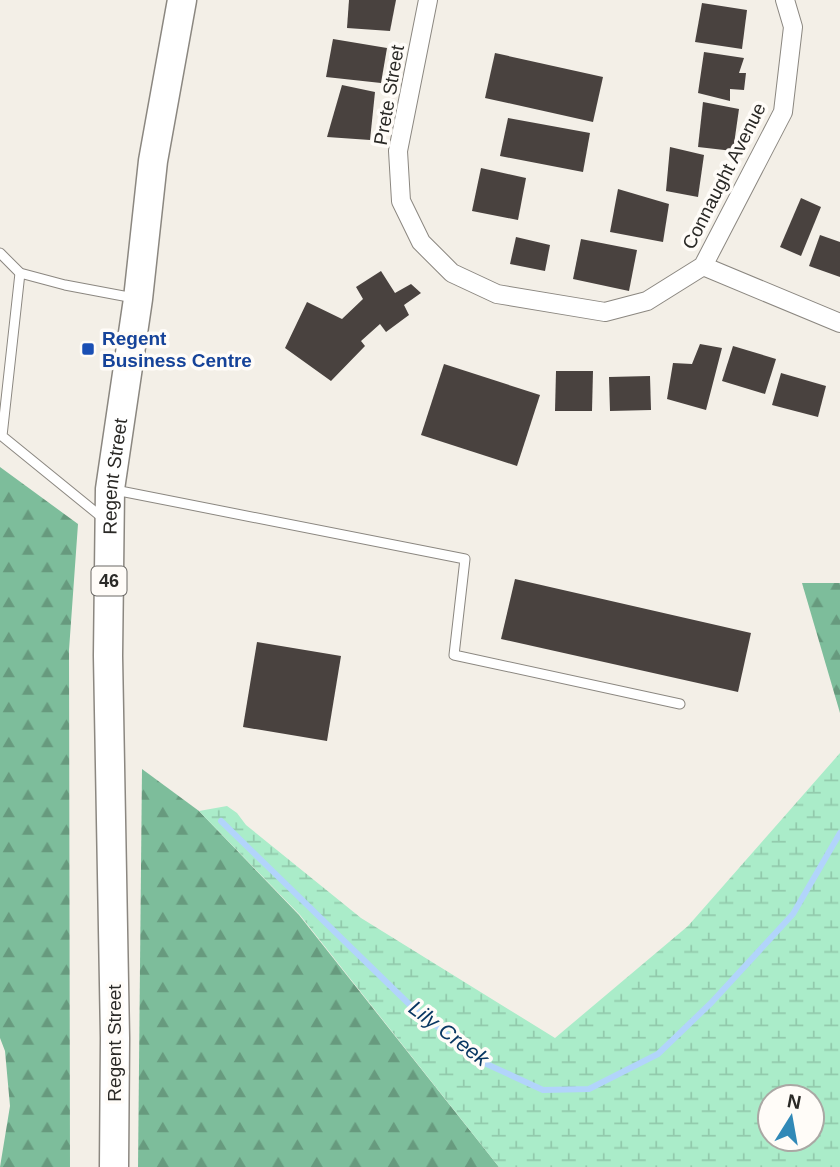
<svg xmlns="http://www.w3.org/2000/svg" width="840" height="1167" font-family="Arial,sans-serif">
<defs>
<pattern id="forest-firs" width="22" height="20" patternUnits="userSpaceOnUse" patternTransform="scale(1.75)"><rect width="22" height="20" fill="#7dbd9b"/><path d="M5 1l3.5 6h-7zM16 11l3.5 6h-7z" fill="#679a7e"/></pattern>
<pattern id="wetland-marsh" width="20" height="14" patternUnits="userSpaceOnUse" patternTransform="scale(1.75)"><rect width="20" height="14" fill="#aaecc9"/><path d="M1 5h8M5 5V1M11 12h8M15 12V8" fill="none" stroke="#92caac"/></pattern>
</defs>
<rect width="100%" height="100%" fill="#f3efe7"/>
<g fill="url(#forest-firs)">
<polygon points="0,467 78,524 69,650 70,1167 0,1167 10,1106 5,1051 0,1038"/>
<polygon points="802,583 840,583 840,713"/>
<polygon points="142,769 199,811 299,915 499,1167 138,1167"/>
</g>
<path fill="url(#wetland-marsh)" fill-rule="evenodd" d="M840,753V1167H499L300,915L199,811L227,806L237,813L246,825L361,918L555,1038L688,926ZM770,1097H812V1139H770Z"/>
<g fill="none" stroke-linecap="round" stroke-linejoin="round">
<polyline stroke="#b2d4fb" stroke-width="6" points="221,821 410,1005 480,1061 543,1090 589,1089 658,1054 711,1003 793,914 840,833"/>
</g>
<g fill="#49423f">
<polygon points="349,0 396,0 390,31 347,28"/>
<polygon points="702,3 747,10 742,49 695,42"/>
<polygon points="333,39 387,48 381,83 326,77"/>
<polygon points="704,52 744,58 739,73 746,73 744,90 730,89 730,101 698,93"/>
<polygon points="495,53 603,77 593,122 485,98"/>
<polygon points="342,85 375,92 370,140 327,137"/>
<polygon points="703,102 739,109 733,151 698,147"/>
<polygon points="508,118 590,133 583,172 500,156"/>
<polygon points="670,147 704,155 698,197 666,191"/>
<polygon points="481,168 526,178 518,220 472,211"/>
<polygon points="618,189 669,204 663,242 610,232"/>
<polygon points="801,198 821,207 801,256 780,247"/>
<polygon points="820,235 840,242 840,277 809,266"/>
<polygon points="516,237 550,245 545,271 510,264"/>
<polygon points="581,239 637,250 629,291 573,279"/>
<polygon points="381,271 395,293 411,284 421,293 404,305 409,315 386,332 380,324 361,341 365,346 331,381 285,348 307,302 342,319 363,299 356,287"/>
<polygon points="700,344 722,348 706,410 667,399 673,363 692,364"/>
<polygon points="733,346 776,359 765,394 722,381"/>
<polygon points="444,364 540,395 517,466 421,435"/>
<polygon points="556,371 593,371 592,411 555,411"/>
<polygon points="781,373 826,386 818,417 772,405"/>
<polygon points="650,376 651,410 610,411 609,377"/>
<polygon points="515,579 751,633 738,692 501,639"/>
<polygon points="257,642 341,656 327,741 243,727"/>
</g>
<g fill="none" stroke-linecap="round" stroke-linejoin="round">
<defs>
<g id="service">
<polyline points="0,253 20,273 65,285 134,298"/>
<polyline points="20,273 2,436 104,519"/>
<polyline points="115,490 465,559 454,655 680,704"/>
</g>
<g id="minor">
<polyline points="428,0 398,151 401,201 421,242 452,273 497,294 605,312 647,301 703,266 783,112 793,27 785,0"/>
<polyline points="703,266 840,323"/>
</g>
<g id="primary">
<path id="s1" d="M114,1167L115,1038L108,656L110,489L138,299L153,161L182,0"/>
</g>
</defs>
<use href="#service" stroke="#8b8780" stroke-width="11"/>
<use href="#minor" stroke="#8b8780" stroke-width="20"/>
<use href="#primary" stroke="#8b8780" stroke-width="31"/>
<use href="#service" stroke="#fff" stroke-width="9"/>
<use href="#minor" stroke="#fff" stroke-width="18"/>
<use href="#primary" stroke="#fff" stroke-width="28"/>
</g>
<rect fill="#1a4fb4" stroke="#fffcf8" stroke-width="2.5" x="81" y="342" width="14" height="14" rx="3.5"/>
<g text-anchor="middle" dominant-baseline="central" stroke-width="7" stroke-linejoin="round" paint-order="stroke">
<rect fill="#fffcf8" stroke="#6a6865" stroke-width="2" x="91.5" y="566.5" width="35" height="29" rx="5"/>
<g font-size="18" font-weight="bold" fill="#2a2926">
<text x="109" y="581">46</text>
</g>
<g font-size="19" fill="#2a2926" stroke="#fffcf8">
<text transform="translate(389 95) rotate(-80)">Prete Street</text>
<text transform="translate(724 176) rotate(-63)">Connaught Avenue</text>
<text stroke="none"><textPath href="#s1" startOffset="691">Regent Street</textPath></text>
<text transform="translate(114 1043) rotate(-90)">Regent Street</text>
</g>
<g font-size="19" font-weight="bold" fill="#164399" stroke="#fffcf8" text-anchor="start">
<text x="102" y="338">Regent<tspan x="102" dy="22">Business Centre</tspan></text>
</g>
<g font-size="21" font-style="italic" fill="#093762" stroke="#fffcf8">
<text transform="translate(449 1033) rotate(37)">Lily Creek</text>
</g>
</g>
<g transform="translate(791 1118) rotate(11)"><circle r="33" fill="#fffcf8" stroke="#aaa8a4" stroke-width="2"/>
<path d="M0-5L12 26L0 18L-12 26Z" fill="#3189b7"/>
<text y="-10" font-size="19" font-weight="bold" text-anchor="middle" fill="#2a2926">N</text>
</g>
</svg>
